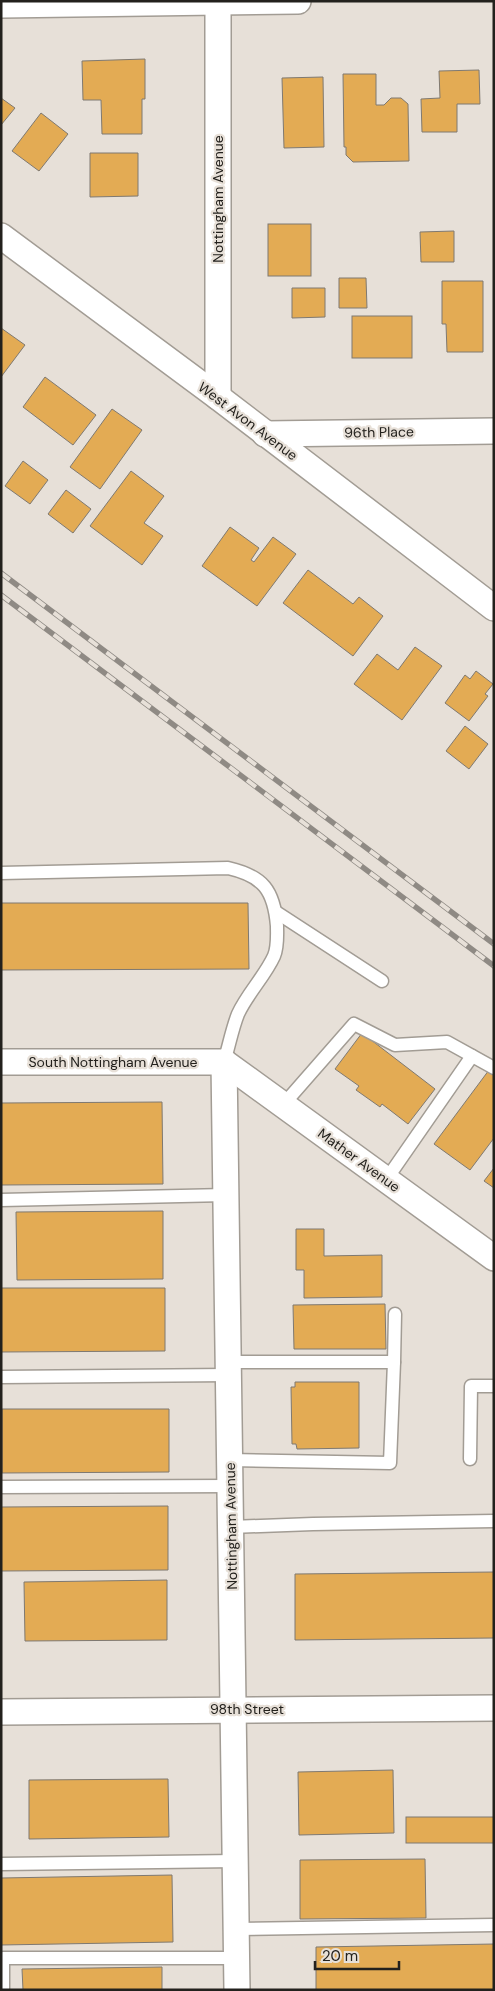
<svg xmlns="http://www.w3.org/2000/svg" width="495" height="1991" font-family="'DM Sans',sans-serif">
<rect width="100%" height="100%" fill="#e7e0d8"/>
<g fill="#e3ab54" stroke="#7f7971">
<polygon points="145,59 145,99 142,99 142,134 102,134 101,100 83,100 82,61"/>
<polygon points="479,70 480,104 457,104 457,132 422,132 421,99 440,98 439,71"/>
<polygon points="343,74 376,74 376,105 384,105 391,98 401,98 408,104 409,161 353,162 346,155 346,147 344,147"/>
<polygon points="323,77 324,147 284,148 282,78"/>
<polygon points="1,98 15,108 1,125"/>
<polygon points="41,113 68,134 39,171 12,151"/>
<polygon points="90,153 138,153 138,196 90,197"/>
<rect x="268" y="224" width="43" height="52"/>
<polygon points="454,231 454,262 421,262 420,232"/>
<polygon points="339,278 366,278 367,308 339,308"/>
<polygon points="442,281 483,281 483,352 447,352 446,324 442,324"/>
<polygon points="292,288 325,288 325,317 292,318"/>
<rect x="352" y="316" width="60" height="42"/>
<polygon points="1,328 25,345 1,377"/>
<polygon points="45,377 96,415 73,445 23,407"/>
<polygon points="112,409 142,430 100,489 70,467"/>
<polygon points="23,461 48,480 30,504 5,486"/>
<polygon points="131,471 164,496 144,523 163,536 142,565 90,526"/>
<polygon points="66,490 91,509 73,533 48,514"/>
<polygon points="230,527 259,548 251,560 254,562 273,537 296,554 257,606 202,566"/>
<polygon points="308,570 353,604 359,597 383,616 353,656 283,603"/>
<polygon points="415,647 442,666 402,720 354,684 377,654 398,670"/>
<polygon points="476,671 493,684 485,694 488,696 469,721 445,703 465,675 470,679"/>
<polygon points="465,726 488,744 469,769 446,751"/>
<polygon points="1,903 248,903 249,969 1,970"/>
<polygon points="362,1033 435,1089 408,1124 382,1104 380,1107 356,1090 359,1086 335,1069"/>
<polygon points="489,1070 494,1074 494,1138 470,1170 434,1144"/>
<polygon points="162,1102 163,1184 1,1185 1,1103"/>
<polygon points="494,1168 494,1188 484,1181"/>
<polygon points="163,1211 163,1279 17,1280 16,1212"/>
<polygon points="296,1229 324,1229 324,1256 382,1255 382,1297 304,1298 304,1270 296,1270"/>
<polygon points="1,1288 165,1288 165,1351 1,1352"/>
<polygon points="385,1304 386,1349 294,1349 293,1305"/>
<polygon points="295,1382 359,1382 359,1448 297,1449 296,1444 292,1444 291,1387 295,1387"/>
<polygon points="2,1409 169,1409 169,1472 2,1473"/>
<polygon points="168,1506 168,1570 1,1571 1,1507"/>
<polygon points="494,1572 494,1638 295,1640 295,1574"/>
<polygon points="167,1580 167,1640 25,1641 24,1582"/>
<polygon points="393,1770 394,1833 299,1835 298,1772"/>
<polygon points="168,1779 169,1837 29,1839 29,1780"/>
<rect x="406" y="1817" width="88" height="26"/>
<polygon points="425,1859 426,1918 300,1919 300,1860"/>
<polygon points="172,1875 173,1942 1,1945 1,1878"/>
<polygon points="494,1944 494,1990 316,1990 316,1947"/>
<polygon points="162,1967 162,1990 23,1990 22,1969"/>
</g>
<g fill="none" stroke-linecap="round" stroke-linejoin="round">
<defs>
<g id="lane">
<path d="M1,873L228,868C263,876 274,890 277,926C277,935 278,947 274,956C265,976 247,994 238,1014C232,1029 229,1046 224,1062"/>
<polyline points="276,912 382,981"/>
<polyline points="283,1105 354,1024 395,1045 447,1042 494,1068"/>
<polyline points="386,1180 472,1056"/>
<polyline points="1,1200 226,1195"/>
<polyline points="229,1362 394,1362 395,1314"/>
<polyline points="1,1377 229,1375"/>
<polyline points="470,1459 471,1386 494,1386"/>
<polyline points="230,1460 390,1463 394,1362"/>
<polyline points="1,1487 230,1486"/>
<polyline points="231,1527 313,1524 494,1521"/>
<polyline points="1,1864 236,1861"/>
<polyline points="237,1929 494,1925"/>
<polyline points="3,1990 3,1958 237,1958"/>
</g>
<g id="street">
<polyline points="218,1 218,397"/>
<polyline points="1,5 298,1"/>
<polyline points="1,236 218,397 494,608"/>
<polyline points="265,434 494,431"/>
<polyline points="1,1062 224,1062"/>
<polyline points="224,1062 237,1990"/>
<polyline points="224,1062 494,1258"/>
<polyline points="1,1712 494,1708"/>
</g>
</defs>
<use href="#lane" stroke="#a29c94" stroke-width="15"/>
<use href="#street" stroke="#a29c94" stroke-width="28"/>
<use href="#lane" stroke="#fff" stroke-width="12"/>
<use href="#street" stroke="#fff" stroke-width="25"/>
<defs>
<g id="rail">
<polyline points="1,573 494,944"/>
<polyline points="1,595 494,966"/>
</g>
</defs>
<use href="#rail" stroke="#8f8a84" stroke-width="5.5"/>
<use href="#rail" stroke="#e7e0d8" stroke-width="4" stroke-dasharray="11" stroke-linecap="butt"/>
</g>
<g text-anchor="middle" dominant-baseline="central" stroke-width="4.5" stroke-linejoin="round" paint-order="stroke">
<g font-size="14" fill="#23211d" stroke="#e7e0d8">
<text transform="translate(218 199) rotate(-90)">Nottingham Avenue</text>
<text transform="translate(248 421) rotate(37)">West Avon Avenue</text>
<text transform="translate(379 432) rotate(-1)">96th Place</text>
<text x="113" y="1062">South Nottingham Avenue</text>
<text transform="translate(359 1160) rotate(36)">Mather Avenue</text>
<text transform="translate(231 1526) rotate(-91)">Nottingham Avenue</text>
<text x="247" y="1709">98th Street</text>
</g>
</g>
<rect width="495" height="1991" fill="none" stroke="#23211d" stroke-width="5"/>
<path d="M315 1961v8h84v-8" fill="none" stroke="#23211d" stroke-width="2.5"/>
<text x="322" y="1961" font-size="15" fill="#23211d" stroke="#e7e0d8" stroke-width="4" paint-order="stroke">20 m</text>
</svg>
